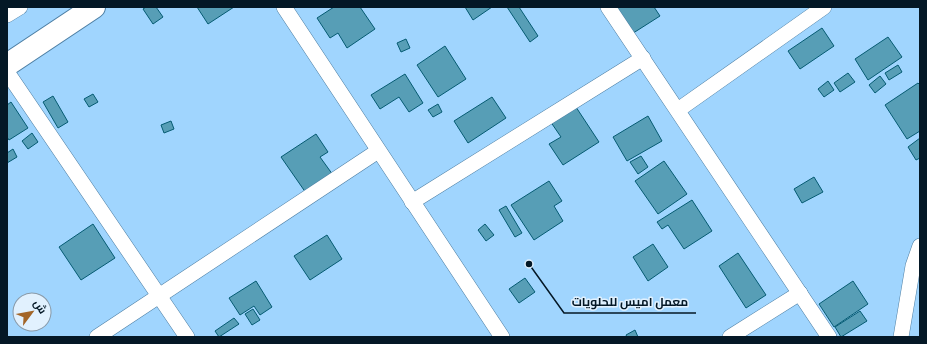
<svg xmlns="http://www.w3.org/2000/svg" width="927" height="344" font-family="Georgia,Cairo,serif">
<rect width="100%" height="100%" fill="#a0d5fe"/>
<g fill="#579eb6" stroke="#055b72">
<polygon points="146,7 156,7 163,17 153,24 143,9"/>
<polygon points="197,7 234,7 208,24"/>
<polygon points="334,7 360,7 375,29 347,48 338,33 330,38 317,18"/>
<polygon points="465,7 492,7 473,20"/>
<polygon points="507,7 519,7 538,36 530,42"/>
<polygon points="607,7 654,7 660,16 627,37"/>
<polygon points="822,28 834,46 800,69 788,51"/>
<polygon points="888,37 902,57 868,80 855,59"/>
<polygon points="406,39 410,48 401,52 397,43"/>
<polygon points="445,46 466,79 438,97 417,65"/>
<polygon points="898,65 902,72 889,80 885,73"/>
<polygon points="848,73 855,82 840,92 834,83"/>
<polygon points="405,74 423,103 409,112 399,97 380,109 371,95"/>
<polygon points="880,76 886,84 875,93 869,85"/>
<polygon points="828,81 834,90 824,97 818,89"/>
<polygon points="918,83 920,85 920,131 907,139 885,105"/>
<polygon points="93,94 98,102 89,107 84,99"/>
<polygon points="53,96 68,122 58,128 43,102"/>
<polygon points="492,97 506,118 468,143 454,121"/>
<polygon points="572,101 599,142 563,165 549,144 561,137 548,118"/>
<polygon points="11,102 28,128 9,140 7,137 7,105"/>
<polygon points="438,104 442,112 433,117 428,110"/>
<polygon points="648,116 662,141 627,161 613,137"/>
<polygon points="171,121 174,129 164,133 161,125"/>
<polygon points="32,133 38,142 28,149 22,141"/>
<polygon points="316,134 328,152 320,157 333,175 306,193 281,157"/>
<polygon points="920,138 920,158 916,160 908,147"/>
<polygon points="13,149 17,157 7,163 7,153"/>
<polygon points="641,156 648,167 638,174 630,162"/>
<polygon points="664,161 687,194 658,214 635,181"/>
<polygon points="814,177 823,192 802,203 794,189"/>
<polygon points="549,181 562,201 554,206 563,221 534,240 511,205"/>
<polygon points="692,200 712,231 684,249 668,225 662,229 657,222"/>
<polygon points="506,206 522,233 515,237 499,210"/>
<polygon points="93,224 115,258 81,280 59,247"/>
<polygon points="485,224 494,235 486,241 478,230"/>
<polygon points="327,235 342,259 310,280 294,256"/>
<polygon points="653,244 668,267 648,281 633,257"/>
<polygon points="738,253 766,295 746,308 719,266"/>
<polygon points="525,278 535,292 519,303 509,289"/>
<polygon points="256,281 272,307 260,315 254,306 240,315 229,298"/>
<polygon points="853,281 868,304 834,327 819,304"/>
<polygon points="253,309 260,320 252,325 245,314"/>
<polygon points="860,311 867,321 841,337 835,327"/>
<polygon points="234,318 239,324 219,337 215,331"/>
<polygon points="635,330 638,337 627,337 626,335"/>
</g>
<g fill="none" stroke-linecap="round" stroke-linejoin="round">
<defs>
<g id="street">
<polyline points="284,7 502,337"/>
<polyline points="608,7 829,337"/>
<polyline points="7,15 20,7"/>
<polyline points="7,72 187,337"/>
<polyline points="678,110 824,7"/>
<polyline points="412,202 643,58"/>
<polyline points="97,337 378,151"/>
<polyline points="730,337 800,293"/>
<polyline points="901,337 913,266 920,246"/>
</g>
<polyline id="secondary" points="7,65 94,7"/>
</defs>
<use href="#street" stroke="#4c7ea3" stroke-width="16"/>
<use href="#secondary" stroke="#4c7ea3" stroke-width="24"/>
<use href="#street" stroke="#fff" stroke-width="15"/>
<use href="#secondary" stroke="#fff" stroke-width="22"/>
</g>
<path fill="none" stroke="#041826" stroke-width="1.5" d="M529 264L564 313H696"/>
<circle fill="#041826" stroke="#e1f1fe" stroke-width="1.5" cx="529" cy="264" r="4"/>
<g font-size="12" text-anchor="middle" font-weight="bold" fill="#041826" stroke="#e1f1fe" stroke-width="3" stroke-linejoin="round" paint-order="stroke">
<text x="630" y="306">معمل اميس للحلويات</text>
</g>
<rect width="927" height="344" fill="none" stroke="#041826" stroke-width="16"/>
<g transform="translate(32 312) rotate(58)"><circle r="19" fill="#e1f1fe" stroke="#899aa8"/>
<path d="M0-3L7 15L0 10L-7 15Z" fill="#a26528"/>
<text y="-6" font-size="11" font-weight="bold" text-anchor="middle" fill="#041826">ش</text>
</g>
</svg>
